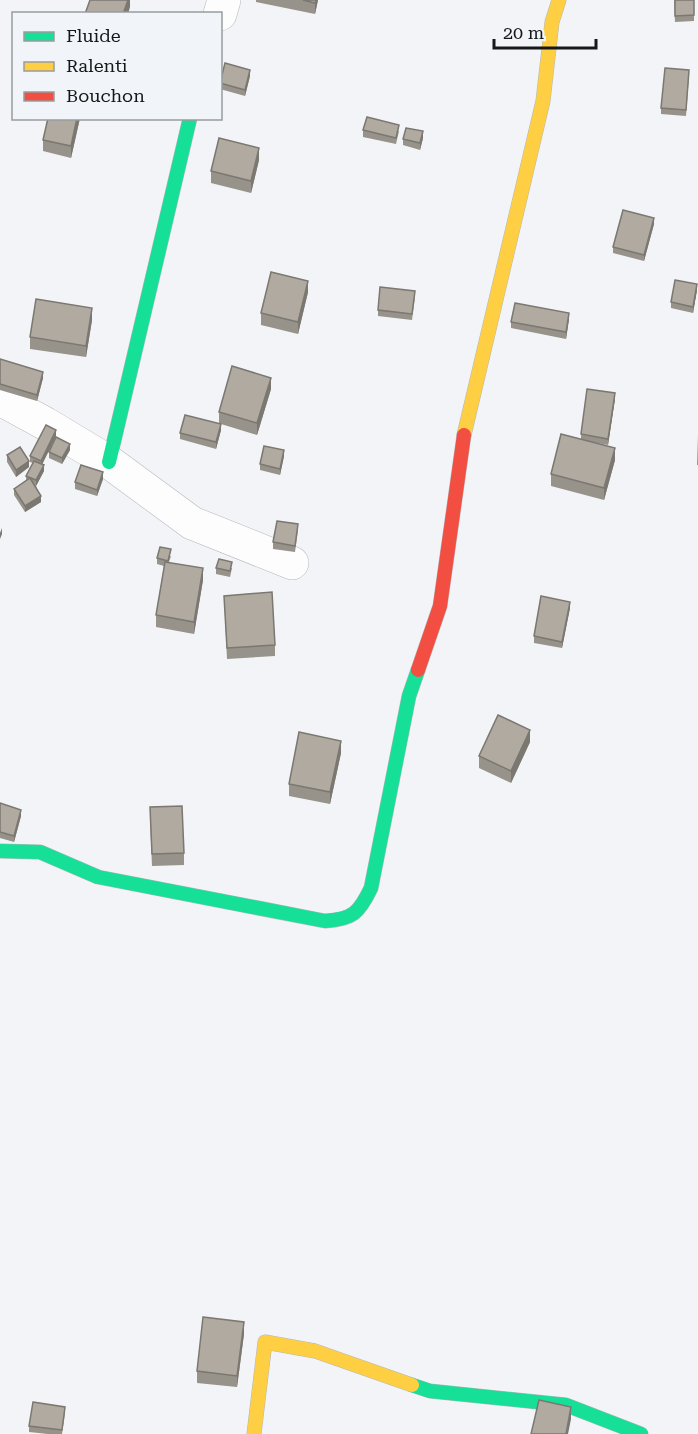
<svg xmlns="http://www.w3.org/2000/svg" width="698" height="1434" font-family="'Roboto Serif',serif">
<rect width="100%" height="100%" fill="#f2f4f7"/>
<g fill="none" stroke-linecap="round" stroke-linejoin="round">
<defs>
<g id="street">
<polyline points="220,14 224,0"/>
<polyline points="0,399 46,424 109,462 192,523 292,563"/>
</g>
<g id="fast">
<polyline points="109,462 190,118"/>
<path d="M0,851L40,852L98,877L325,921C353,919 359,913 371,888L409,696L418,670"/>
<polyline points="412,1385 430,1391 566,1405 641,1434"/>
</g>
<g id="slow">
<polyline points="464,435 543,101 552,22 559,0"/>
<polyline points="254,1434 265,1342 315,1351 412,1385"/>
</g>
<polyline id="jam" points="418,670 440,606 464,435"/>
</defs>
<use href="#street" stroke="#b6b7b9" stroke-width="34"/>
<use href="#fast" stroke="#b6b7b9" stroke-width="15"/>
<use href="#slow" stroke="#b6b7b9" stroke-width="15"/>
<use href="#jam" stroke="#b6b7b9" stroke-width="15"/>
<use href="#street" stroke="#fdfdfe" stroke-width="33"/>
<use href="#fast" stroke="#16e098" stroke-width="14"/>
<use href="#slow" stroke="#ffcf43" stroke-width="14"/>
<use href="#jam" stroke="#f24e42" stroke-width="14"/>
</g>
<g fill="#97928a">
<polygon points="256,0 318,0 315,14 256,2"/>
<polygon points="674,0 694,0 694,21 675,22"/>
<polygon points="250,76 245,96 220,89 220,81"/>
<polygon points="689,76 686,116 661,114 661,108"/>
<polygon points="48,118 80,118 71,158 43,151 43,140"/>
<polygon points="363,130 399,131 396,144 363,137"/>
<polygon points="423,138 420,150 403,145 403,139"/>
<polygon points="259,160 251,193 211,183 211,171"/>
<polygon points="654,224 644,261 613,253 613,247"/>
<polygon points="697,290 693,313 671,308 671,302"/>
<polygon points="308,292 298,334 261,325 261,313"/>
<polygon points="415,297 412,320 378,316 378,310"/>
<polygon points="569,319 566,339 511,328 511,322"/>
<polygon points="92,320 86,357 30,349 30,337"/>
<polygon points="0,359 43,378 37,401 0,390"/>
<polygon points="271,389 257,435 221,424 221,430 216,449 180,439 180,433 219,423 219,412"/>
<polygon points="615,399 608,445 592,442 615,460 604,500 551,486 551,474 581,439 581,434"/>
<polygon points="698,435 698,465 697,465"/>
<polygon points="56,436 42,464 44,471 36,486 41,502 25,512 14,495 14,489 26,480 26,476 33,463 30,462 30,456"/>
<polygon points="70,450 62,464 49,458 49,452"/>
<polygon points="7,455 29,467 16,477 7,462"/>
<polygon points="284,456 280,475 260,470 260,464"/>
<polygon points="103,479 97,496 75,489 75,482"/>
<polygon points="298,530 295,552 273,549 273,542"/>
<polygon points="171,556 169,562 203,580 194,634 156,627 156,615 164,566 157,564 157,558"/>
<polygon points="216,568 232,568 230,577 216,574"/>
<polygon points="224,596 275,645 275,656 227,659"/>
<polygon points="570,608 562,648 534,643 534,636"/>
<polygon points="530,742 511,783 479,768 479,756"/>
<polygon points="341,753 330,804 289,796 289,784"/>
<polygon points="0,803 21,816 14,842 0,838"/>
<polygon points="150,819 184,853 184,865 152,866"/>
<polygon points="244,1334 237,1387 197,1383 197,1371"/>
<polygon points="65,1413 62,1434 48,1434 29,1432 29,1426"/>
</g>
<g fill="#7b7771">
<polygon points="128,0 130,0 130,7 128,14 123,14"/>
<polygon points="316,0 318,0 315,14 315,3"/>
<polygon points="250,70 250,76 245,96 245,90"/>
<polygon points="77,118 80,118 71,158 71,146"/>
<polygon points="423,131 423,138 420,150 420,143"/>
<polygon points="259,148 259,160 251,193 251,181"/>
<polygon points="654,218 654,224 644,261 644,255"/>
<polygon points="308,281 308,292 298,334 298,322"/>
<polygon points="697,284 697,290 693,313 693,307"/>
<polygon points="92,308 92,320 86,357 86,346"/>
<polygon points="569,313 569,319 566,339 566,332"/>
<polygon points="43,372 43,378 37,401 37,395"/>
<polygon points="271,378 271,389 257,435 257,423"/>
<polygon points="615,393 615,399 608,445 608,439"/>
<polygon points="221,424 221,430 216,449 216,442"/>
<polygon points="56,430 56,436 41,467 41,461"/>
<polygon points="70,444 70,450 62,464 62,458"/>
<polygon points="615,448 615,460 604,500 604,488"/>
<polygon points="284,450 284,456 280,475 280,469"/>
<polygon points="29,461 29,467 16,477 16,470"/>
<polygon points="44,465 44,471 36,486 36,480"/>
<polygon points="103,472 103,479 97,496 97,490"/>
<polygon points="41,496 41,502 25,512 25,506"/>
<polygon points="2,528 2,534 0,539 0,533"/>
<polygon points="203,568 203,580 194,634 194,622"/>
<polygon points="570,602 570,608 562,648 562,642"/>
<polygon points="530,730 530,742 511,783 511,771"/>
<polygon points="341,741 341,753 330,804 330,792"/>
<polygon points="21,810 21,816 14,842 14,836"/>
<polygon points="244,1322 244,1334 237,1387 237,1376"/>
<polygon points="571,1407 571,1419 568,1434 566,1434"/>
</g>
<g fill="#b0aaa1" stroke="#7b7771" stroke-width="1.5">
<polygon points="90,0 128,0 123,14 85,14"/>
<polygon points="303,0 316,0 315,3"/>
<polygon points="675,0 694,0 694,15 675,16"/>
<polygon points="225,63 250,70 245,90 220,83"/>
<polygon points="665,68 689,70 686,110 661,108"/>
<polygon points="367,117 399,125 396,138 363,130"/>
<polygon points="48,118 77,118 71,146 43,140"/>
<polygon points="406,128 423,131 420,143 403,139"/>
<polygon points="219,138 259,148 251,181 211,171"/>
<polygon points="623,210 654,218 644,255 613,247"/>
<polygon points="271,272 308,281 298,322 261,313"/>
<polygon points="675,280 697,284 693,307 671,302"/>
<polygon points="380,287 415,291 412,314 378,310"/>
<polygon points="36,299 92,308 86,346 30,337"/>
<polygon points="515,303 569,313 566,332 511,322"/>
<polygon points="0,359 43,372 37,395 0,384"/>
<polygon points="232,366 271,378 257,423 219,412"/>
<polygon points="587,389 615,393 608,439 581,434"/>
<polygon points="185,415 221,424 216,442 180,433"/>
<polygon points="46,425 56,430 41,461 30,456"/>
<polygon points="561,434 615,448 604,488 551,474"/>
<polygon points="56,437 70,444 62,458 49,452"/>
<polygon points="264,446 284,450 280,469 260,464"/>
<polygon points="20,447 29,461 16,470 7,455"/>
<polygon points="34,461 44,465 36,480 26,476"/>
<polygon points="81,465 103,472 97,490 75,482"/>
<polygon points="30,478 41,496 25,506 14,489"/>
<polygon points="277,521 298,524 295,546 273,542"/>
<polygon points="160,547 171,549 168,561 157,558"/>
<polygon points="219,559 232,562 230,571 216,568"/>
<polygon points="165,562 203,568 194,622 156,615"/>
<polygon points="272,592 275,645 227,648 224,596"/>
<polygon points="541,596 570,602 562,642 534,636"/>
<polygon points="498,715 530,730 511,771 479,756"/>
<polygon points="299,732 341,741 330,792 289,784"/>
<polygon points="0,803 21,810 14,836 0,832"/>
<polygon points="182,806 184,853 152,854 150,807"/>
<polygon points="203,1317 244,1322 237,1376 197,1371"/>
<polygon points="539,1400 571,1407 566,1434 531,1434"/>
<polygon points="33,1402 65,1407 62,1430 29,1426"/>
</g>
<rect x="12" y="12" width="210" height="108" fill="#f1f4f8" stroke="#999c9e" stroke-width="1.5"/>
<rect x="24" y="32" width="30" height="9" fill="#16e098" stroke="#999c9e" stroke-width="1.5"/>
<text x="66" y="42" font-size="18" fill="#161718">Fluide</text>
<rect x="24" y="62" width="30" height="9" fill="#ffcf43" stroke="#999c9e" stroke-width="1.5"/>
<text x="66" y="72" font-size="18" fill="#161718">Ralenti</text>
<rect x="24" y="92" width="30" height="9" fill="#f24e42" stroke="#999c9e" stroke-width="1.5"/>
<text x="66" y="102" font-size="18" fill="#161718">Bouchon</text>
<path d="M494 39v9h102v-9" fill="none" stroke="#161718" stroke-width="3"/>
<text x="503" y="39" font-size="18" fill="#161718" stroke="#f1f4f8" stroke-width="4.5" paint-order="stroke">20 m</text>
</svg>
